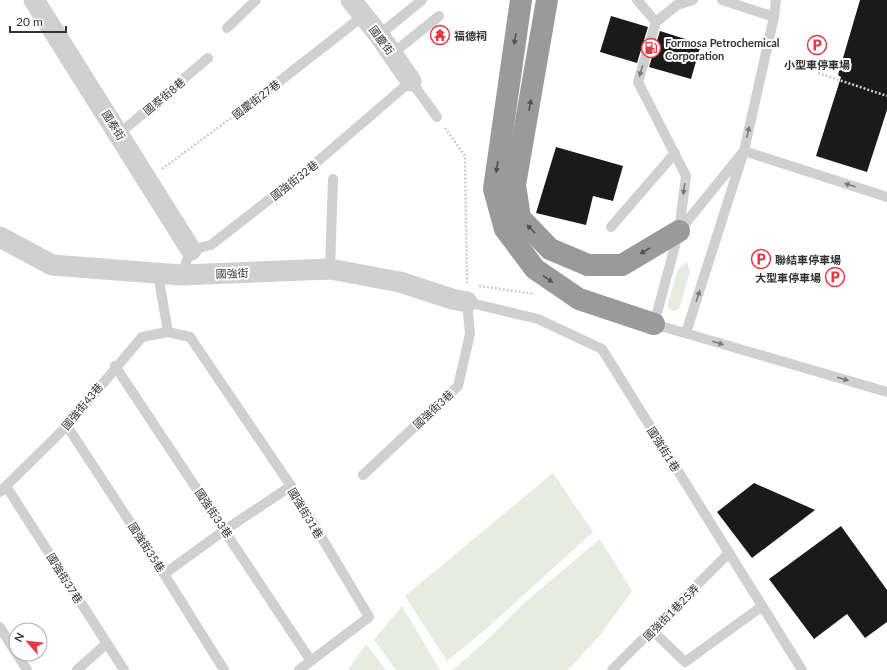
<svg xmlns="http://www.w3.org/2000/svg" width="887" height="670" font-family="Lato,'Noto Sans TC',sans-serif">
<rect width="100%" height="100%" fill="#fff"/>
<g fill="#e6ecdf">
<polygon points="687,262 690,272 679,309 673,311 667,306 678,269"/>
<polygon points="553,473 593,532 486,629 447,661 405,596"/>
<polygon points="600,539 632,591 601,634 568,670 453,670 489,638 524,603"/>
<polygon points="402,606 440,670 396,670 374,640"/>
<polygon points="366,644 386,670 348,670"/>
</g>
<g fill="#1a1a1a">
<polygon points="860,0 887,0 887,110 867,172 816,156 841,77 838,75"/>
<polygon points="611,16 648,27 637,63 600,52"/>
<polygon points="660,31 701,44 691,79 649,67"/>
<polygon points="556,147 623,166 613,201 593,196 586,225 536,213"/>
<polygon points="754,483 815,510 752,558 717,512"/>
<polygon points="841,526 887,590 887,622 865,638 847,614 814,639 769,579"/>
</g>
<g fill="none" stroke-linecap="round" stroke-linejoin="round">
<g stroke="#cdcdcd" stroke-width="2.5" stroke-dasharray="2 2" stroke-linecap="butt">
<polyline points="818,73 887,96"/>
<polyline points="445,128 465,156 467,283"/>
<polyline points="162,169 242,110"/>
<polyline points="479,286 535,294"/>
</g>
<g stroke="#d0d0d0" stroke-width="10">
<polyline points="637,0 656,22"/>
<polyline points="693,0 677,5 656,22 638,82 686,176 679,231 654,324 887,392"/>
<polyline points="774,17 776,0"/>
<polyline points="227,28 256,0"/>
<polyline points="379,35 422,0"/>
<polyline points="392,54 439,16"/>
<polyline points="253,102 363,16"/>
<polyline points="119,134 208,58"/>
<polyline points="611,227 675,153"/>
<polyline points="679,231 744,151 887,197"/>
<polyline points="330,269 333,179"/>
<polyline points="158,274 168,332"/>
<polyline points="181,275 191,250 211,245 311,167 411,81 437,117"/>
<polyline points="686,333 744,151 774,17 722,0"/>
<polyline points="115,366 311,661"/>
<polyline points="67,426 164,574 224,670"/>
<polyline points="363,475 458,386 470,334 467,302 538,319 602,349 802,670"/>
<polyline points="6,486 124,670"/>
<polyline points="0,492 67,426 142,337 168,332 190,337 291,486 369,617 299,670"/>
<polyline points="164,574 225,530 291,486"/>
<polyline points="0,627 16,653"/>
<polyline points="653,631 685,662 761,607"/>
<polyline points="17,654 27,670"/>
<polyline points="77,670 106,644"/>
<polyline points="612,670 729,553"/>
</g>
<g stroke="#d0d0d0" stroke-width="21">
<polyline points="34,0 191,250"/>
<polyline points="351,0 379,35 411,81"/>
<polyline points="0,237 52,265 181,275 330,269 400,282 452,299 467,302"/>
</g>
<g stroke="#9a9a9a" stroke-width="22">
<polyline points="521,0 494,189 505,229 535,269 579,299 654,324"/>
<polyline points="547,0 515,185 520,218 550,249 588,265 622,265 679,231"/>
</g>
</g>
<defs><path id="oneway-solid" d="M-6-.8H1V-3.2L6.5 0L1 3.2V.8H-6Z"/></defs>
<g fill="#525252">
<use href="#oneway-solid" transform="translate(515 39) rotate(99)"/>
<use href="#oneway-solid" transform="translate(530 105) rotate(-80)"/>
<use href="#oneway-solid" transform="translate(497 167) rotate(98)"/>
<use href="#oneway-solid" transform="translate(531 229) rotate(-134)"/>
<use href="#oneway-solid" transform="translate(645 251) rotate(149)"/>
<use href="#oneway-solid" transform="translate(548 279) rotate(34)"/>
</g>
<g fill="#7a7a7a">
<use href="#oneway-solid" transform="translate(641 71) rotate(106)"/>
<use href="#oneway-solid" transform="translate(748 132) rotate(-78)"/>
<use href="#oneway-solid" transform="translate(850 185) rotate(-162)"/>
<use href="#oneway-solid" transform="translate(684 189) rotate(98)"/>
<use href="#oneway-solid" transform="translate(698 296) rotate(-72)"/>
<use href="#oneway-solid" transform="translate(718 343) rotate(17)"/>
<use href="#oneway-solid" transform="translate(843 379) rotate(16)"/>
</g>
<defs>
<symbol id="temple-ring" viewBox="-11 -11 22 22"><circle r="9.5" fill="#fff" stroke="#e63946" stroke-width="1.5"/><path d="M0-6L5-2H3V0L6.5 2.5H4V6H1.5V3h-3V6H-4V2.5H-6.5L-3 0V-2H-5Z" fill="#e63946"/></symbol>
<symbol id="parking-ring" viewBox="-11 -11 22 22"><circle r="9.5" fill="#fff" stroke="#e63946" stroke-width="1.5"/><path d="M-3.5-5.5H1a3.5 3.5 0 0 1 0 7H-1V5.5H-3.5ZM-1-3.4V-.6H.8a1.4 1.4 0 0 0 0-2.8Z" fill="#e63946"/></symbol>
<symbol id="fuel-ring" viewBox="-11 -11 22 22"><circle r="9.5" fill="#fff" stroke="#e63946" stroke-width="1.5"/><path d="M-5.5-6h7V0h2V4h1.3V-2.5L3-4.5l.8-.8L6-3V5H2.5V1h-1V6h-7ZM-4.2-4.7v3.2H.2V-4.7Z" fill="#e63946"/></symbol>
</defs>
<g fill-rule="evenodd">
<use href="#temple-ring" x="429" y="24" width="22" height="22"/>
<use href="#parking-ring" x="806" y="34" width="22" height="22"/>
<use href="#fuel-ring" x="640" y="37" width="22" height="22"/>
<use href="#parking-ring" x="750" y="248" width="22" height="22"/>
<use href="#parking-ring" x="824" y="266" width="22" height="22"/>
</g>
<g text-anchor="middle" dominant-baseline="central" stroke-width="4" stroke-linejoin="round" paint-order="stroke">
<g font-size="11" font-weight="bold" fill="#333" stroke="#fff" text-anchor="start">
<text x="454" y="35">福德祠</text>
<text x="665" y="42">Formosa Petrochemical<tspan x="665" dy="13">Corporation</tspan></text>
<text x="817" y="64" text-anchor="middle">小型車停車場</text>
<text x="775" y="259">聯結車停車場</text>
<text x="821" y="277" text-anchor="end">大型車停車場</text>
</g>
<g font-size="11" fill="#333" stroke="#fff">
<text transform="translate(382 40) rotate(53)">國慶街</text>
<text transform="translate(164 96) rotate(-40)">國泰街8巷</text>
<text transform="translate(256 99) rotate(-37)">國慶街27巷</text>
<text transform="translate(114 125) rotate(58)">國泰街</text>
<text transform="translate(294 180) rotate(-38)">國強街32巷</text>
<text transform="translate(232 273) rotate(-2)">國強街</text>
<text transform="translate(82 406) rotate(-50)">國強街43巷</text>
<text transform="translate(433 409) rotate(-43)">國強街3巷</text>
<text transform="translate(664 449) rotate(58)">國強街1巷</text>
<text transform="translate(214 513) rotate(56)">國強街33巷</text>
<text transform="translate(306 513) rotate(59)">國強街31巷</text>
<text transform="translate(147 547) rotate(57)">國強街35巷</text>
<text transform="translate(65 578) rotate(58)">國強街37巷</text>
<text transform="translate(671 612) rotate(-45)">國強街1巷25弄</text>
</g>
</g>
<g transform="translate(28 642) rotate(298)"><circle r="19" fill="#ffffff" stroke="#adadad"/>
<path d="M0-3L7 15L0 10L-7 15Z" fill="#e63946"/>
<text y="-6" font-size="11" font-weight="bold" text-anchor="middle" fill="#333333">N</text>
</g>
<path d="M10 26v6h56v-6" fill="none" stroke="#333333" stroke-width="2"/>
<text x="16" y="26" font-size="12" fill="#333333" stroke="#ffffff" stroke-width="3" paint-order="stroke">20 m</text>
</svg>
